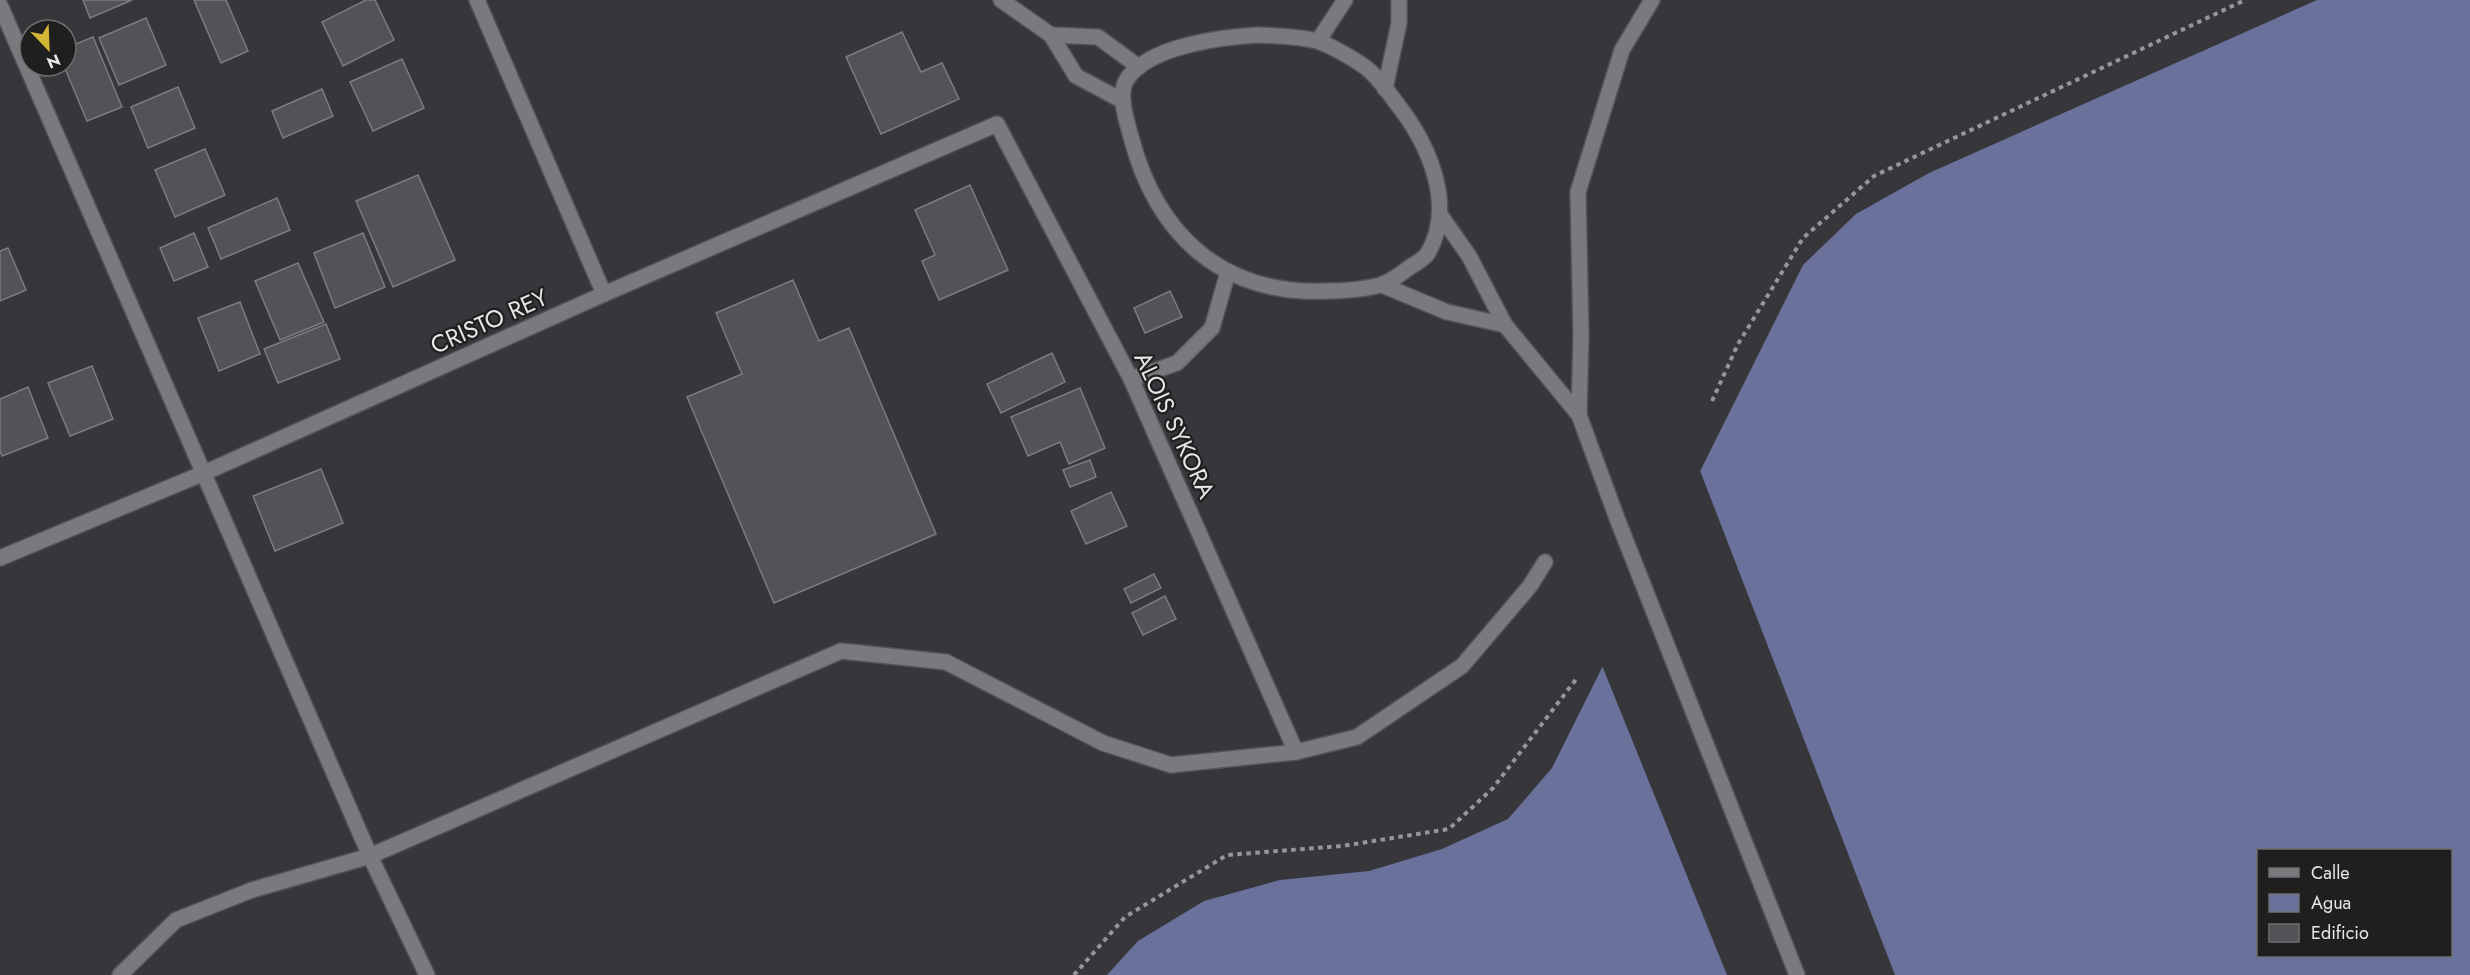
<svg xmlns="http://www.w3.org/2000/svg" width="2470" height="975" font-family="Jost,sans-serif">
<rect width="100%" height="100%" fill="#37373b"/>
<path fill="#6a729b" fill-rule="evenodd" d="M2317,0H2470V975H1107L1138,941L1204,901L1280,880L1369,871L1442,849L1508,819L1552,768L1803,265L1856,214L1929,173ZM2258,850H2450V956H2258Z"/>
<polygon fill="#37373b" points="1699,468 1895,975 1727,975 1601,663"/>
<g fill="#535357" stroke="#7b7c7f" stroke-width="1.5">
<polygon points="83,0 132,0 90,18"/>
<polygon points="194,0 226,0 248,51 221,63"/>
<polygon points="366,0 375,0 394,40 343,66 322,22"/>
<polygon points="146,18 166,65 119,85 99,38"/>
<polygon points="902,32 921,72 942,63 959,99 881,134 846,57"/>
<polygon points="93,37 122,107 87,121 64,66 66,66 66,48"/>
<polygon points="402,59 424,108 373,131 350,82"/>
<polygon points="178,87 195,128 148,148 131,107"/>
<polygon points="322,89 333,116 283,138 272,111"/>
<polygon points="205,149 225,195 175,217 155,170"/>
<polygon points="418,175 455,260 393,287 356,201"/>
<polygon points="970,185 1008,270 939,300 922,261 935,255 915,210"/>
<polygon points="277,198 290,230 221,259 208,228"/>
<polygon points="194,233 208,267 174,281 160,248"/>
<polygon points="363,233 385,287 335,308 314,253"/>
<polygon points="8,248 26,290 0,301 0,251"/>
<polygon points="298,263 324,322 280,340 255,281"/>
<polygon points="793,280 819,341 849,328 936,534 774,603 687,397 742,374 716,313"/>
<polygon points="1170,291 1182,317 1145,333 1134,308"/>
<polygon points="240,302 260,354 219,371 198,318"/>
<polygon points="326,324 340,359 278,383 264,349"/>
<polygon points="1052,353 1065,382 1001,413 987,384"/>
<polygon points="92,366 113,419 70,436 48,383"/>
<polygon points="28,387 48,438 2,456 0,451 0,399"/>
<polygon points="1080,388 1105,448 1069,464 1060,442 1028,456 1011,417"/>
<polygon points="1090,460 1096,477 1070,487 1063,470"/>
<polygon points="321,469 343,523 275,551 253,496"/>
<polygon points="1111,492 1127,526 1086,544 1071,511"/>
<polygon points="1154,574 1161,588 1131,603 1124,589"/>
<polygon points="1165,596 1176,619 1143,635 1132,613"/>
</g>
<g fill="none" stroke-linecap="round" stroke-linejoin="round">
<defs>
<polyline id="service" points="120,975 176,920 252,890 370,856 841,651 946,662 1103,743 1171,765 1296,752 1357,737 1462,666 1530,586 1545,562"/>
<g id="minor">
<polyline points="477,0 604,294"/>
<polyline points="0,5 370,856 427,975"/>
<polyline points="1131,379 1177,363 1212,328 1228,272"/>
<polyline points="0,558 204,473 604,294 997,124 1131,379 1296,752"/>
</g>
<g id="tertiary">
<polyline points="1001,0 1051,35 1076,76 1123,101"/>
<polyline points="1051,35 1098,37 1139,67"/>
<path d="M1258,35C1277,36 1298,36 1317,41C1330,45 1354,59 1365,67C1379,77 1390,95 1401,109C1430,148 1455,206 1428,253C1424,260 1412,265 1406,270C1399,275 1391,281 1383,284C1370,289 1342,291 1328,291C1223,296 1157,236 1131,137C1127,121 1117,95 1127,79C1149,46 1221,37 1258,35Z"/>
<polyline points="1318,41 1345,0"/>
<polyline points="1385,89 1399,23 1399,0"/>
<polyline points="1441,216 1469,256 1505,325 1579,415 1618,521 1797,975"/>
<polyline points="1382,285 1447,312 1505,325"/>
<polyline points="1579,415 1581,335 1578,192 1622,50 1652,0"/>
</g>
</defs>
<use href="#service" stroke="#525355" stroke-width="18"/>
<use href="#minor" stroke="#525355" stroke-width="18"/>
<use href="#tertiary" stroke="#525355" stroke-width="18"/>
<g stroke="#97979a" stroke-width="4" stroke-dasharray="4.5 4.5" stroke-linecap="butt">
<polyline points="1712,401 1738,344 1803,238 1874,176 2245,0"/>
<polyline points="1074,975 1125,917 1227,855 1342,846 1449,829 1493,788 1577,678"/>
</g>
<use href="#service" stroke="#797a7d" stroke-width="15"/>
<use href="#minor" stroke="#797a7d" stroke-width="15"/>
<use href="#tertiary" stroke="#797a7d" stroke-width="15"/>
</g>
<g text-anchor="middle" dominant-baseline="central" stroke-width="4.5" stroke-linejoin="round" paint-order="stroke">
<g font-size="24" fill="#e6e6e8" stroke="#1f1f20">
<text transform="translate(489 321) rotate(-24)">CRISTO REY</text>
<text transform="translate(1175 425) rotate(65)">ALOIS SYKORA</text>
</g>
</g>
<rect x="2257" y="849" width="195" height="108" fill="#1f1f20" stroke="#6f6f70" stroke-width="1.5"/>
<rect x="2269" y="868" width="30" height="9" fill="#797a7d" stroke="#6f6f70" stroke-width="1.5"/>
<text x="2311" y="879" font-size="18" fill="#e6e6e8">Calle</text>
<rect x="2269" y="894" width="30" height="18" fill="#6a729b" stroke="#6f6f70" stroke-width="1.5"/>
<text x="2311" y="909" font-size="18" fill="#e6e6e8">Agua</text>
<rect x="2269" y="924" width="30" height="18" fill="#535357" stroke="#6f6f70" stroke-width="1.5"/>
<text x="2311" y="939" font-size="18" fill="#e6e6e8">Edificio</text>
<g transform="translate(48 48) rotate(157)"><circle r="28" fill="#1f1f20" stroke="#6f6f70" stroke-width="1.5"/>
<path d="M0-4.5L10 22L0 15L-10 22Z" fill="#d4b635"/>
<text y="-9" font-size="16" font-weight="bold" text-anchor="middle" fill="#e6e6e8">N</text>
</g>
</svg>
